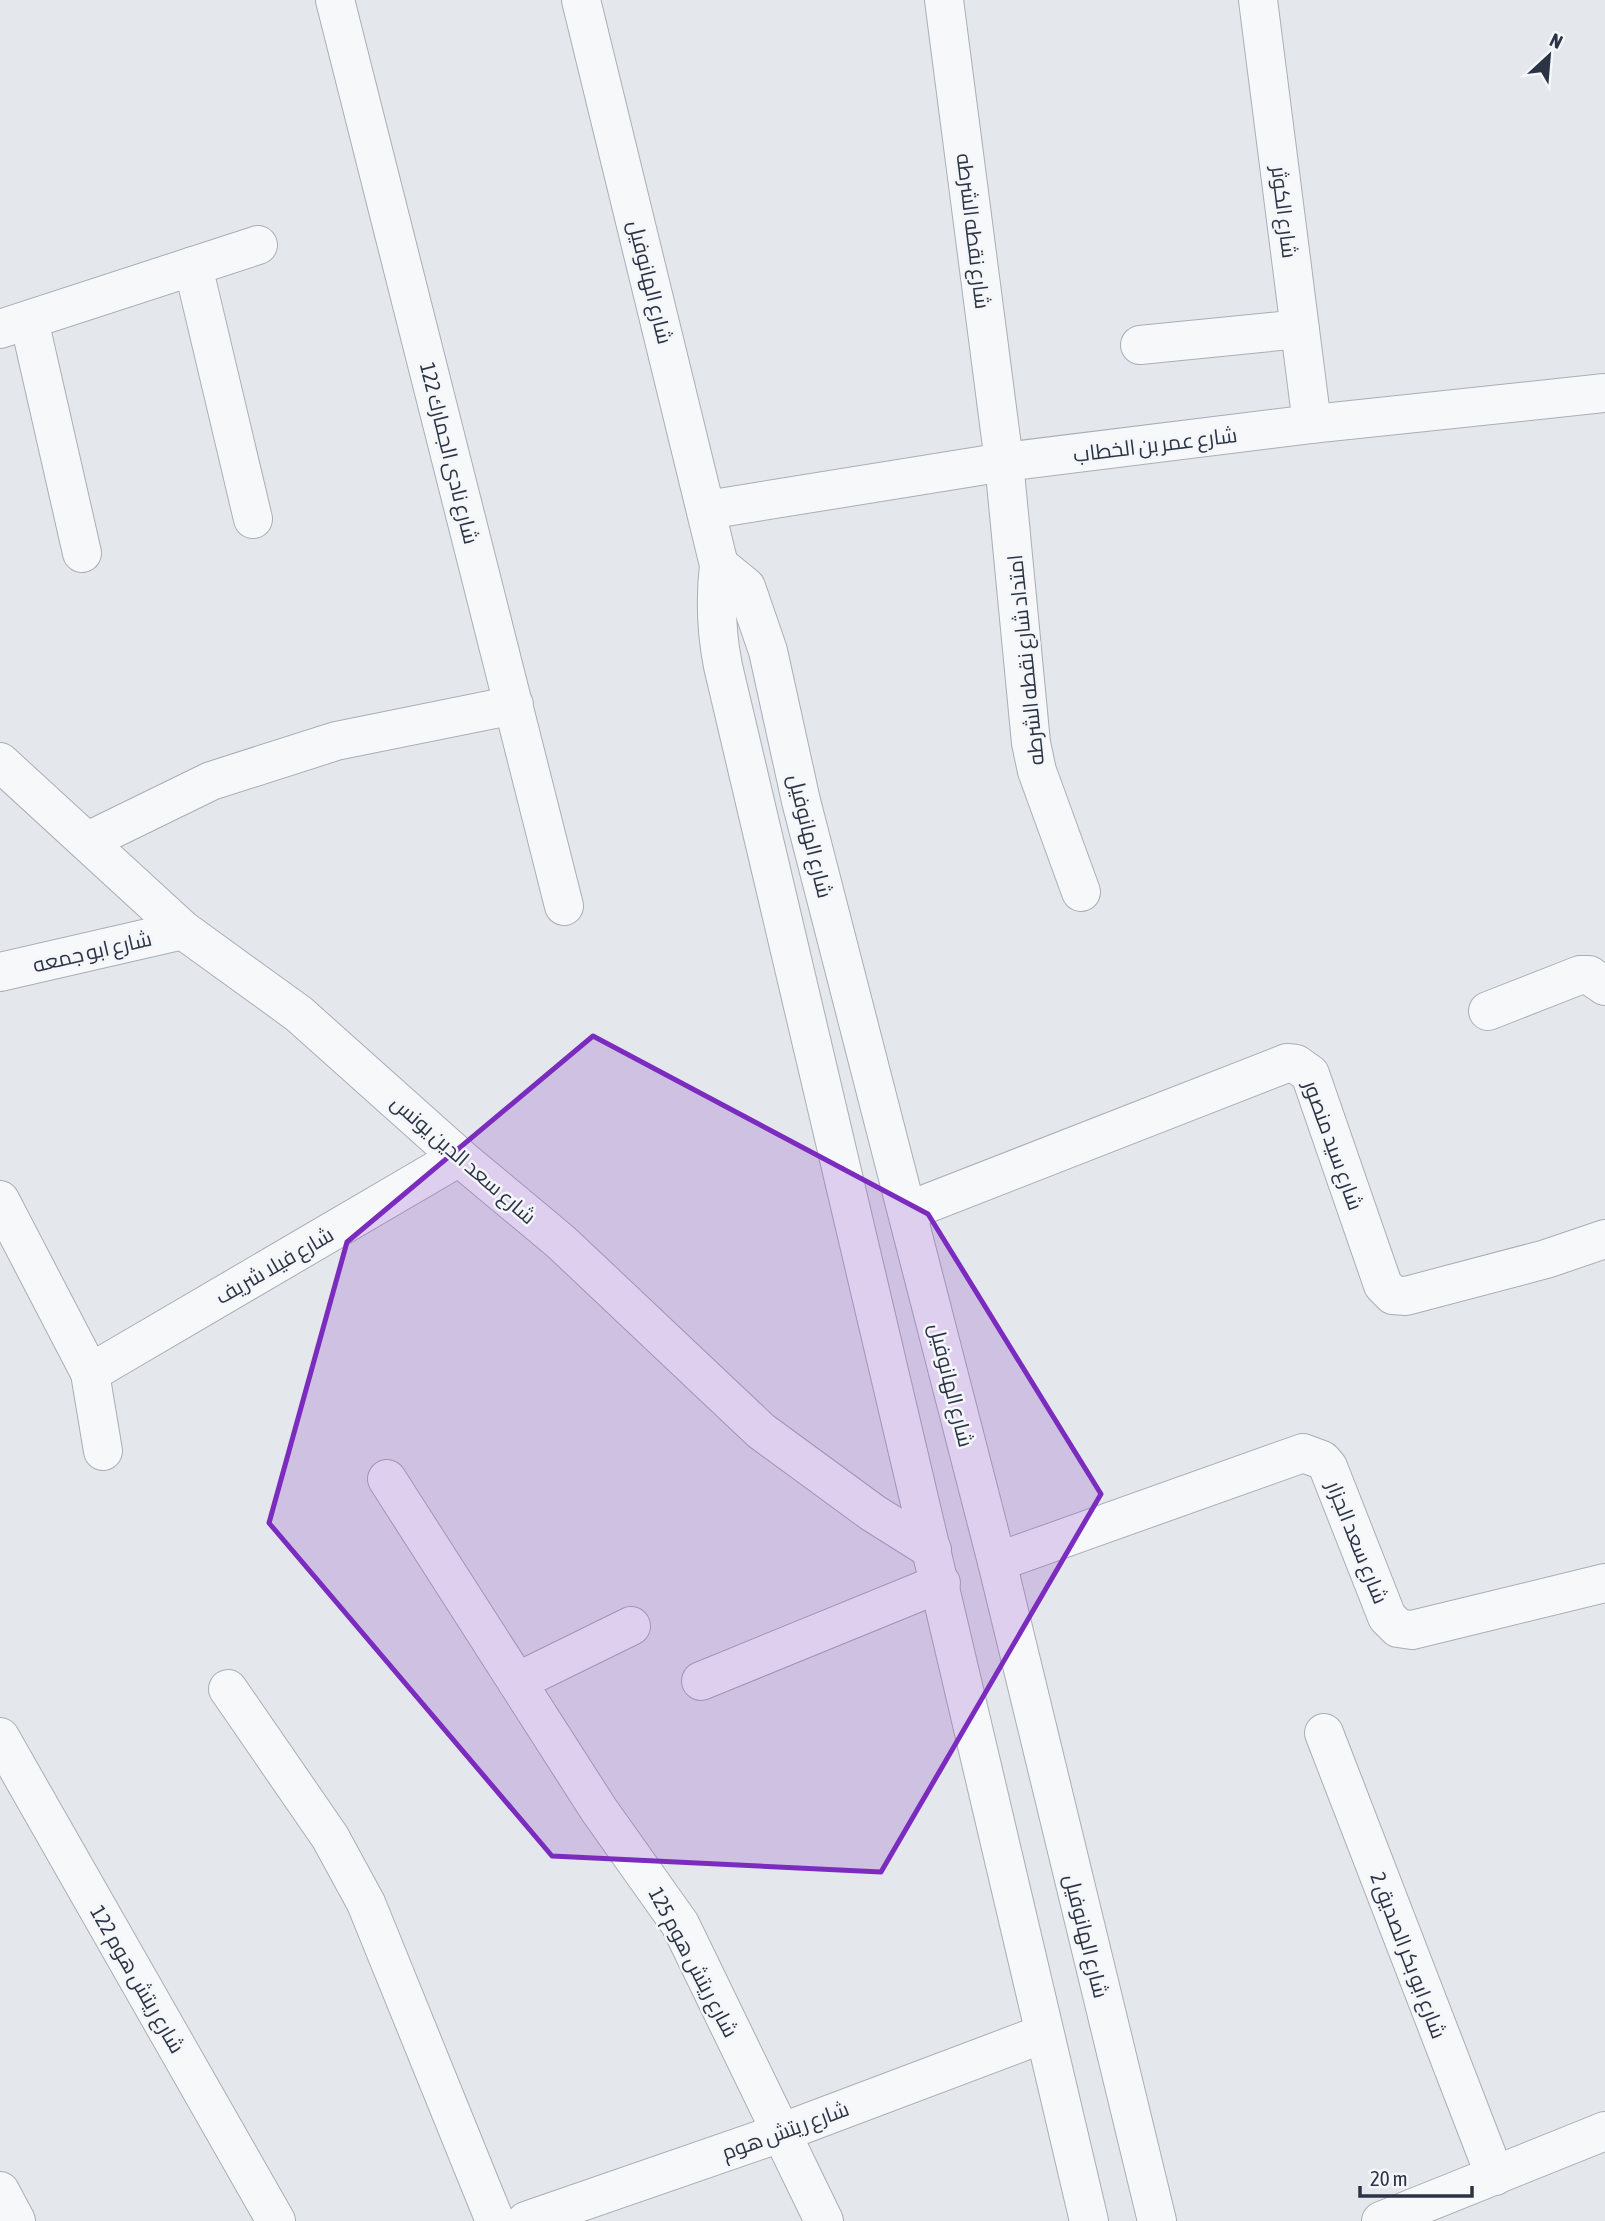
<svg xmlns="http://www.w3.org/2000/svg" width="1605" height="2221" font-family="'Asap Condensed',Cairo,sans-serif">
<rect width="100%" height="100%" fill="#e4e7ec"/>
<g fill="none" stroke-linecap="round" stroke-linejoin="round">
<defs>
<g id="minor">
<polyline points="335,0 564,906"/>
<path d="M581,0L719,565C715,600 716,631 723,666L1089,2221"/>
<polyline points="944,0 1004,462 1031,743 1037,771 1081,892"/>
<polyline points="1258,0 1312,424"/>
<polyline points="193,266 253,519"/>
<polyline points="29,320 82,553"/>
<polyline points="0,329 258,245"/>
<polyline points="1140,345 1300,329"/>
<polyline points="707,510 1004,462 1312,424 1605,393"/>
<polyline points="719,565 746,587 768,651 801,801 997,1562 1157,2221"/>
<polyline points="0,762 183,930 299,1014 459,1157 561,1242 761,1431 873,1513 932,1550"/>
<polyline points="88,841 211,781 336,741 514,705"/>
<polyline points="0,972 183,930"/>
<polyline points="1488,1011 1580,975 1589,975 1605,986"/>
<polyline points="0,1200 90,1373 103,1451"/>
<polyline points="908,1211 1287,1063 1296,1064 1310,1074 1383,1285 1393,1295 1406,1296 1546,1259 1605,1239"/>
<polyline points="90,1373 459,1157"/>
<polyline points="387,1479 599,1810 680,1924 824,2221"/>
<polyline points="997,1562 1303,1453 1322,1460 1328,1467 1387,1617 1398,1628 1412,1630 1605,1583"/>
<polyline points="701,1681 941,1583"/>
<polyline points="517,1682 631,1626"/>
<polyline points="228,1689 330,1837 366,1903 495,2221"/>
<polyline points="1324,1733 1495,2176"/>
<polyline points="0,1737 276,2221"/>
<polyline points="0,2191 16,2221"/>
<polyline points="526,2221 783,2132 1043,2034"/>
<polyline points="1381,2221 1605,2131"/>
</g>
</defs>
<use href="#minor" stroke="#a9aeb7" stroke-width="40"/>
<use href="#minor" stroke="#f7f8fa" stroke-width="38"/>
</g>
<path fill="#7b2cbf" fill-opacity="0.2" stroke="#7b2cbf" stroke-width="5" stroke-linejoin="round" d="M593,1036L928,1214L1101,1494L881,1872L552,1856L269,1523L347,1242Z"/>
<g text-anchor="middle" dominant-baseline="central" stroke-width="5" stroke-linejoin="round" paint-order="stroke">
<g font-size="21" fill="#2b3445" stroke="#f4f6f9">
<text transform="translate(1285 212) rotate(83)">شارع الكوثر</text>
<text transform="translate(974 231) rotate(83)">شارع نقطه الشرطه</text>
<text transform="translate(651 282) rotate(76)">شارع الهانوفيل</text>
<text transform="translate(1155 444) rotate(-7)">شارع عمر بن الخطاب</text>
<text transform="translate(450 453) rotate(76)">شارع نادى الجمارك 122</text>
<text transform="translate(1025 660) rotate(-96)">امتداد شارع نقطه الشرطه</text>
<text transform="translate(811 836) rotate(76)">شارع الهانوفيل</text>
<text transform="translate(92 951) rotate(-13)">شارع ابو جمعه</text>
<text transform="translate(1334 1145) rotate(70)">شارع سيد منصور</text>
<text transform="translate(464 1159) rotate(41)">شارع سعد الدين يونس</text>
<text transform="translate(274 1265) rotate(-30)">شارع فيلا شريف</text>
<text transform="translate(952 1385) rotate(76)">شارع الهانوفيل</text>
<text transform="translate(1358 1542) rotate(68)">شارع سعد الجزار</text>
<text transform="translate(1087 1936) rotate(76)">شارع الهانوفيل</text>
<text transform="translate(1409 1955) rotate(69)">شارع ابو بكر الصديق 2</text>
<text transform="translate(694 1962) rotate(62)">شارع ريتش هوم 125</text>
<text transform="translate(138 1979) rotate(60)">شارع ريتش هوم 122</text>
<text transform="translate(785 2130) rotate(-20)">شارع ريتش هوم</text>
</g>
</g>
<g transform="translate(1549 56) rotate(26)" stroke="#f4f6f9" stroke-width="5" paint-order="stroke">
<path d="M0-5L12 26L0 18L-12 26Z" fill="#2b3445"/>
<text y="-10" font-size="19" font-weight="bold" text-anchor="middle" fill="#2b3445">N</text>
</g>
<path d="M1360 2186v10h112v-10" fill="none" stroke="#2b3445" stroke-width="3.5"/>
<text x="1370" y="2186" font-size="21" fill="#2b3445" stroke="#f4f6f9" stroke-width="5" paint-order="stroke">20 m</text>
</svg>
